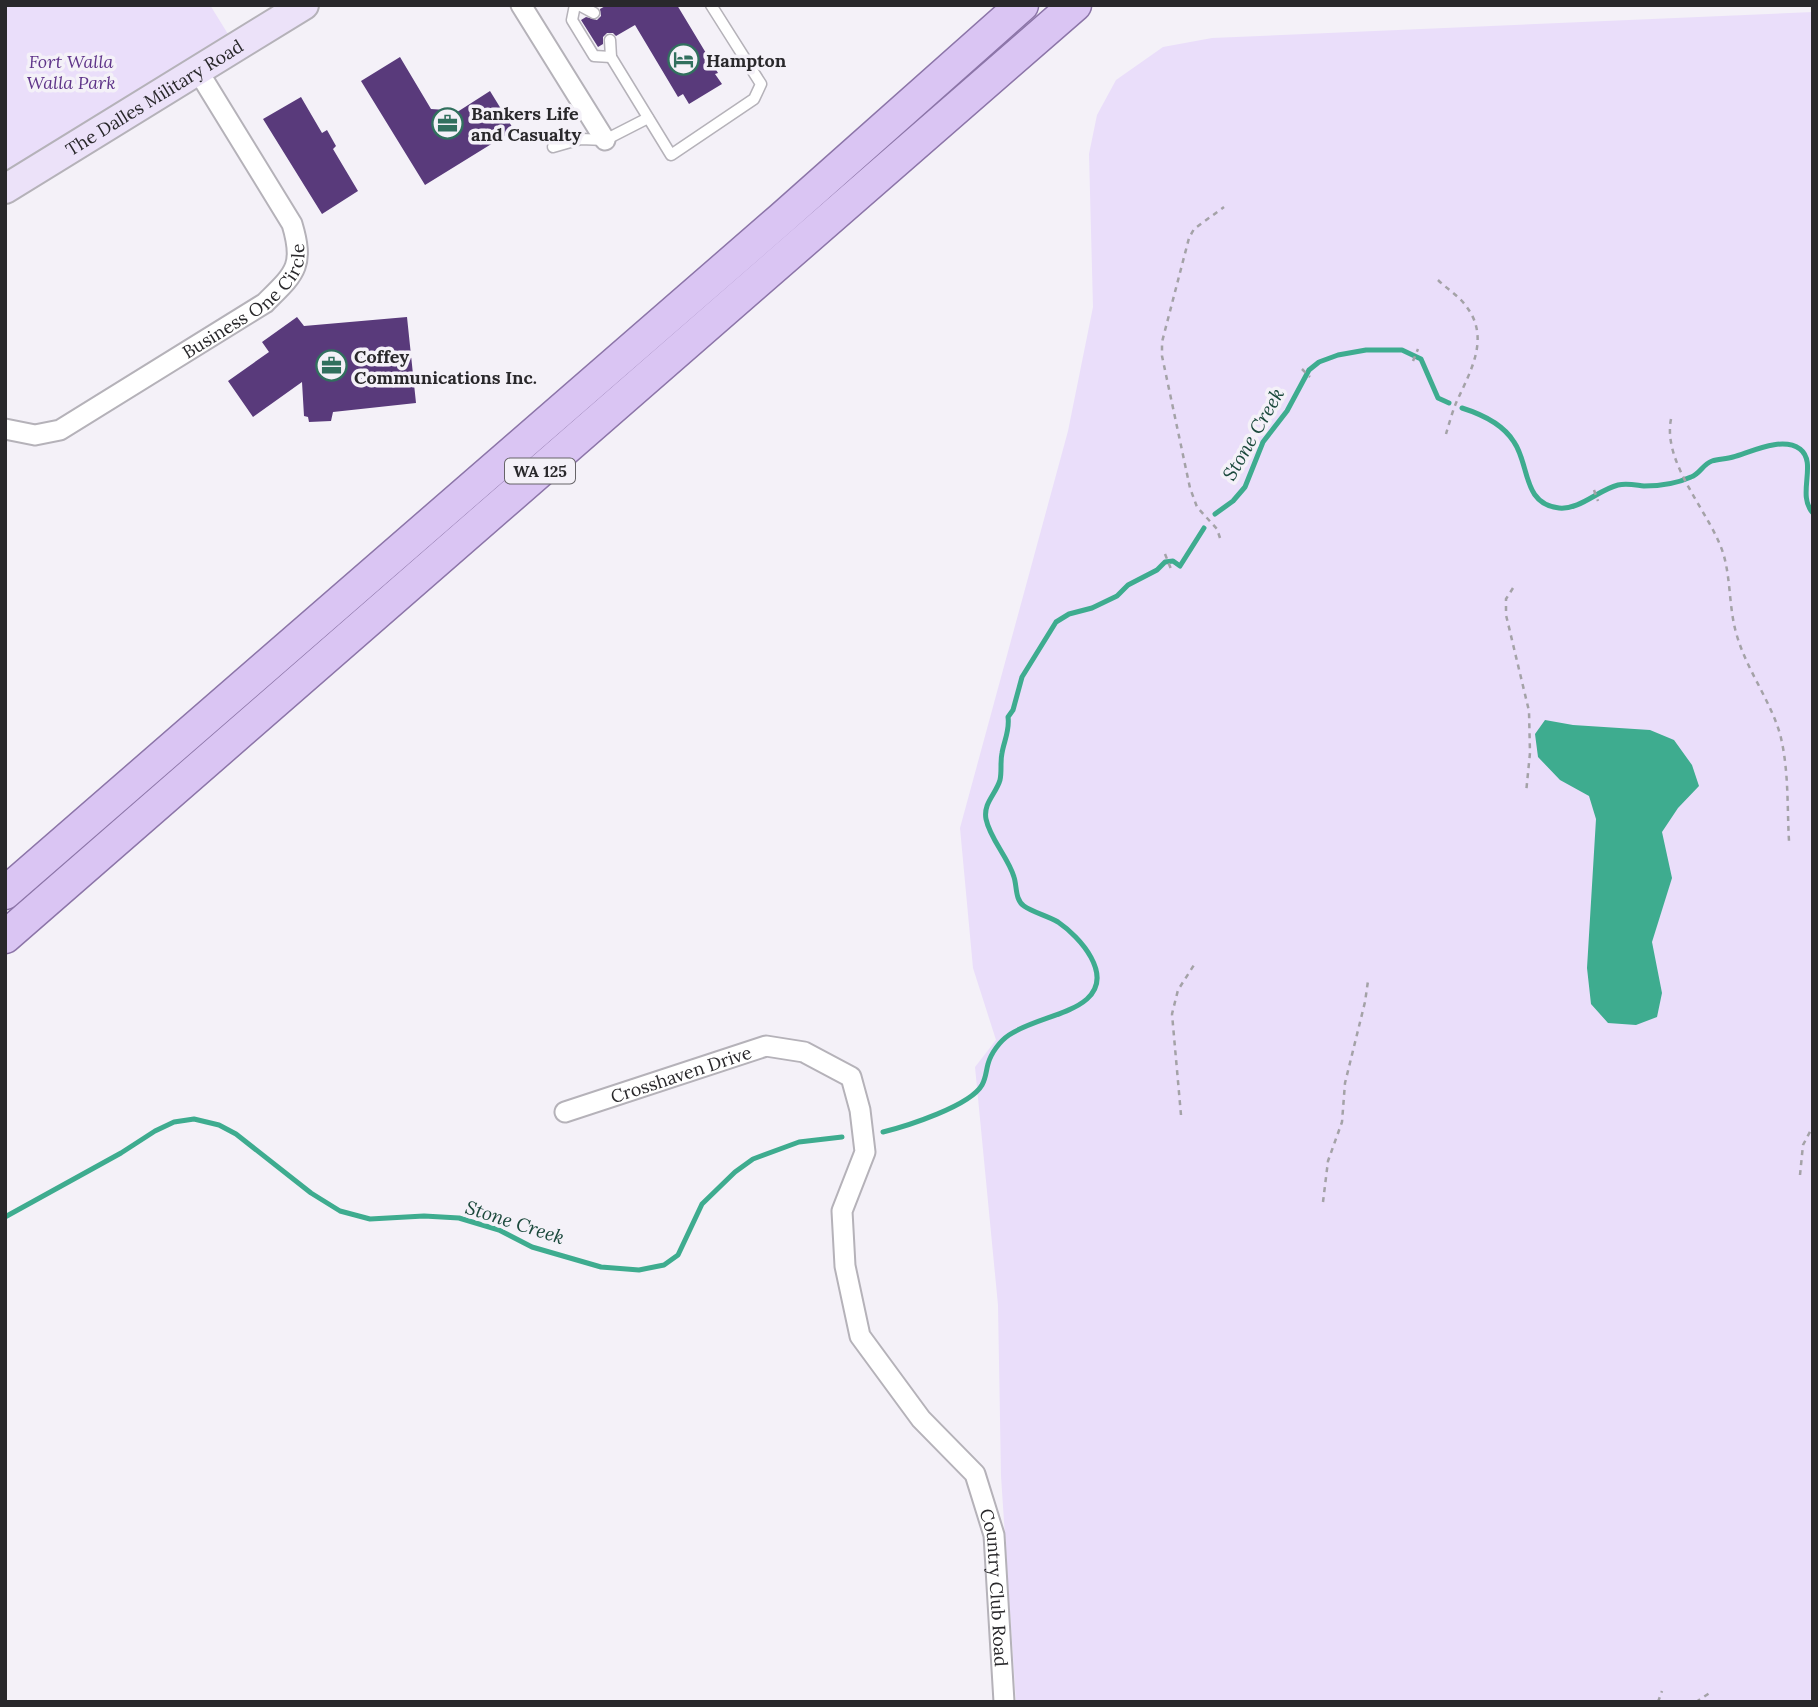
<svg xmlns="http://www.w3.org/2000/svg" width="1818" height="1707" font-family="Lora,serif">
<rect width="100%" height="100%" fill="#f4f1f8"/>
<g fill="#eadefa">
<polygon points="5,5 210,5 236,47 5,189"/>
<polygon points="1813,12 1813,1702 1016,1702 1001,1476 998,1305 975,1067 996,1040 973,968 960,828 1068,431 1093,307 1089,154 1097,115 1116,80 1163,47 1212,38"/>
</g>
<polygon fill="#3eac8f" points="1545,720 1573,725 1650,730 1674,740 1692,765 1699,786 1678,808 1662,832 1672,878 1652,942 1662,993 1657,1017 1636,1025 1608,1023 1591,1004 1587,968 1596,819 1589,796 1560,780 1538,757 1535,734"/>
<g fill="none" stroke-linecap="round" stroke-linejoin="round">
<g stroke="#3eac8f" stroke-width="5">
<path d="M1462,408C1481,414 1503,424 1514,442C1530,465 1522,504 1559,508C1580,510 1598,490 1618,485C1627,483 1635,485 1644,486C1659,486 1678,483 1691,477C1700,474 1703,464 1712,461C1718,459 1726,459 1733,457C1751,452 1782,436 1800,449C1818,463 1796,495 1813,513"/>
<polyline points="1215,514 1233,501 1245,487 1263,442 1287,411 1309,370 1319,362 1338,355 1366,350 1402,350 1421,359 1438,398 1449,403"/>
<path d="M883,1132C907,1126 970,1106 982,1085C986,1078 986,1071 988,1064C991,1053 1000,1041 1009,1035C1031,1020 1069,1015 1087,999C1114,975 1080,937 1058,922C1048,916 1032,912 1024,906C1015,900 1017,886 1014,877C1008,857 990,839 986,819C983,803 996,794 1000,780C1002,771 1000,762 1002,753C1004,741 1010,730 1008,717L1013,710L1022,677L1056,622L1069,614L1092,608L1117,596L1128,585L1157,570L1165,562L1173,561L1180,566L1204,528"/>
<polyline points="5,1217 121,1153 155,1131 174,1122 194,1119 219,1125 236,1134 311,1193 340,1211 370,1219 424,1216 459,1218 499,1230 532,1247 601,1267 639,1270 664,1265 678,1255 702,1204 735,1172 753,1159 799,1142 842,1137"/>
</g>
</g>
<g fill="#593a7b">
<polygon points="607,5 677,5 718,73 715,74 722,84 689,104 683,94 678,97 635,25 616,36 613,33 607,33 603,37 603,44 598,47 581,20 586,17 597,20 601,16 600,9"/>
<polygon points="400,57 431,109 446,110 451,116 490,91 514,130 425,185 361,81"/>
<polygon points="301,97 322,133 327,130 336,146 333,149 358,191 322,214 263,119"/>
<polygon points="297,317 304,326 407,317 416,403 333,412 331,421 309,422 308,417 304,416 302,382 253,417 228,381 269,352 262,342"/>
</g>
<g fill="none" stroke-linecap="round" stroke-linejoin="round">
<defs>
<g id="lane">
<polyline points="575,5 572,20 594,56 611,57"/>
<polyline points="579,5 594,13"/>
<polyline points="610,40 611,57 671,155 754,99 761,84 711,5"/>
<polyline points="553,147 581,139 605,140 648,118"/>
</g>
<g id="street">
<polyline points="521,5 605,140"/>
<path id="s1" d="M5,429L35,435L60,430L265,303C294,274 305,267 292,224L198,71"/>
<path id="s2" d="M565,1112L766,1046L804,1052L851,1077L860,1110L865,1152L842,1211L845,1266L860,1336L921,1419L975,1474L994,1535L1004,1702"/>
</g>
<g id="secondary">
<path id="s3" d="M5,189L304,5"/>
</g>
<g id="primary">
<polyline points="5,893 781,219 1022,5"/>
<polyline points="5,937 1075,5"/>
</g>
</defs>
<use href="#lane" stroke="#b5b2b9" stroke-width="13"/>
<use href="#street" stroke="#b5b2b9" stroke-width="23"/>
<use href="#secondary" stroke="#b5b2b9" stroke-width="32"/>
<use href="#primary" stroke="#8c75a8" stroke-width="35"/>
<g stroke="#a4a2a7" stroke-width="2.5" stroke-dasharray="5 5" stroke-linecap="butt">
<path d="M1438,280C1447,289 1459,296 1466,306C1491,338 1470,372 1456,403C1452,413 1449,424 1446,434"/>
<polyline points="1413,361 1418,349"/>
<polyline points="1302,369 1310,377"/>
<path d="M1671,419C1662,465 1712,514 1724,556C1731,582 1729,610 1737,636C1747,670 1770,700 1780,734C1789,769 1787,806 1789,841"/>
<polyline points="1594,490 1598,501"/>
<polyline points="1220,538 1217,529 1197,507 1190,488 1162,356 1162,342 1189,238 1194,229 1224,207"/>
<polyline points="1165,554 1171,569"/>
<polyline points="1513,588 1506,599 1506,615 1529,711 1530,753 1526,793"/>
<polyline points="1181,1115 1172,1014 1178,990 1194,965"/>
<polyline points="1800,1175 1803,1145 1813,1126"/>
<polyline points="1323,1202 1328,1161 1342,1122 1345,1083 1365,1002 1368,981"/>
<polyline points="1658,1702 1662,1691"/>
<polyline points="1696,1702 1711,1692"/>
</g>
<use href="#lane" stroke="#fff" stroke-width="10"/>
<use href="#street" stroke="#fff" stroke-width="19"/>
<use href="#secondary" stroke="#ece2f9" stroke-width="28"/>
<use href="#primary" stroke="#dac5f3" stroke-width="32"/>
</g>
<defs>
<symbol id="hotel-ring" viewBox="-11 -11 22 22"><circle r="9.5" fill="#f4f1f8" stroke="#31705e" stroke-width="1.5"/><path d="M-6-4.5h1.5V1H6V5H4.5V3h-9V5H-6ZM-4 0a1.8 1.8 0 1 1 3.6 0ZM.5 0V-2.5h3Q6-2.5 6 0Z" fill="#31705e"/></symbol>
<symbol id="office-ring" viewBox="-11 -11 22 22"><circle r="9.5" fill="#f4f1f8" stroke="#31705e" stroke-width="1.5"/><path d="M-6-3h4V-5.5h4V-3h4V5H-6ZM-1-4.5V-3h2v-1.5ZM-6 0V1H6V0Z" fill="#31705e"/></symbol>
</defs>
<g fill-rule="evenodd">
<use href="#hotel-ring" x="666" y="42" width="35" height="35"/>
<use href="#office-ring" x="430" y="106" width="35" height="35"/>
<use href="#office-ring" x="314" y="348" width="35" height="35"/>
</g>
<g text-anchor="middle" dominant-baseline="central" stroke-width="7" stroke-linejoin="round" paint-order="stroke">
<rect fill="#f4f1f8" stroke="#666468" stroke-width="2" x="505" y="458.5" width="70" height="25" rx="5"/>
<g font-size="16" font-weight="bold" fill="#29282b">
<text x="540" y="471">WA 125</text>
</g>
<g font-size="18" font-weight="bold" fill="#29282b" stroke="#f4f1f8" text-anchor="start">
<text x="706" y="60">Hampton</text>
<text x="471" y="113">Bankers Life<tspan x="471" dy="21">and Casualty</tspan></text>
<text x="354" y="356">Coffey<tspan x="354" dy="21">Communications Inc.</tspan></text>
</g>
<g font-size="18" font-style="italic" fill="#5f3489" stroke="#f4f1f8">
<text x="71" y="61">Fort Walla<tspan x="71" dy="21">Walla Park</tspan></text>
</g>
<g font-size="18" fill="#29282b" stroke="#f4f1f8">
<text stroke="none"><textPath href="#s3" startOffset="175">The Dalles Military Road</textPath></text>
<text stroke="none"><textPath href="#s1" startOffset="285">Business One Circle</textPath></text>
<text stroke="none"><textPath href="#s2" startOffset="122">Crosshaven Drive</textPath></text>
<text stroke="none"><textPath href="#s2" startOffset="866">Country Club Road</textPath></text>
</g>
<g font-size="19" font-style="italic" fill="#1b493c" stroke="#f4f1f8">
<text transform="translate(1253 434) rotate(-60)">Stone Creek</text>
<text transform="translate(515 1222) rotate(18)">Stone Creek</text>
</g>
</g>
<rect width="1818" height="1707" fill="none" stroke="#29282b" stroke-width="14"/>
</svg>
